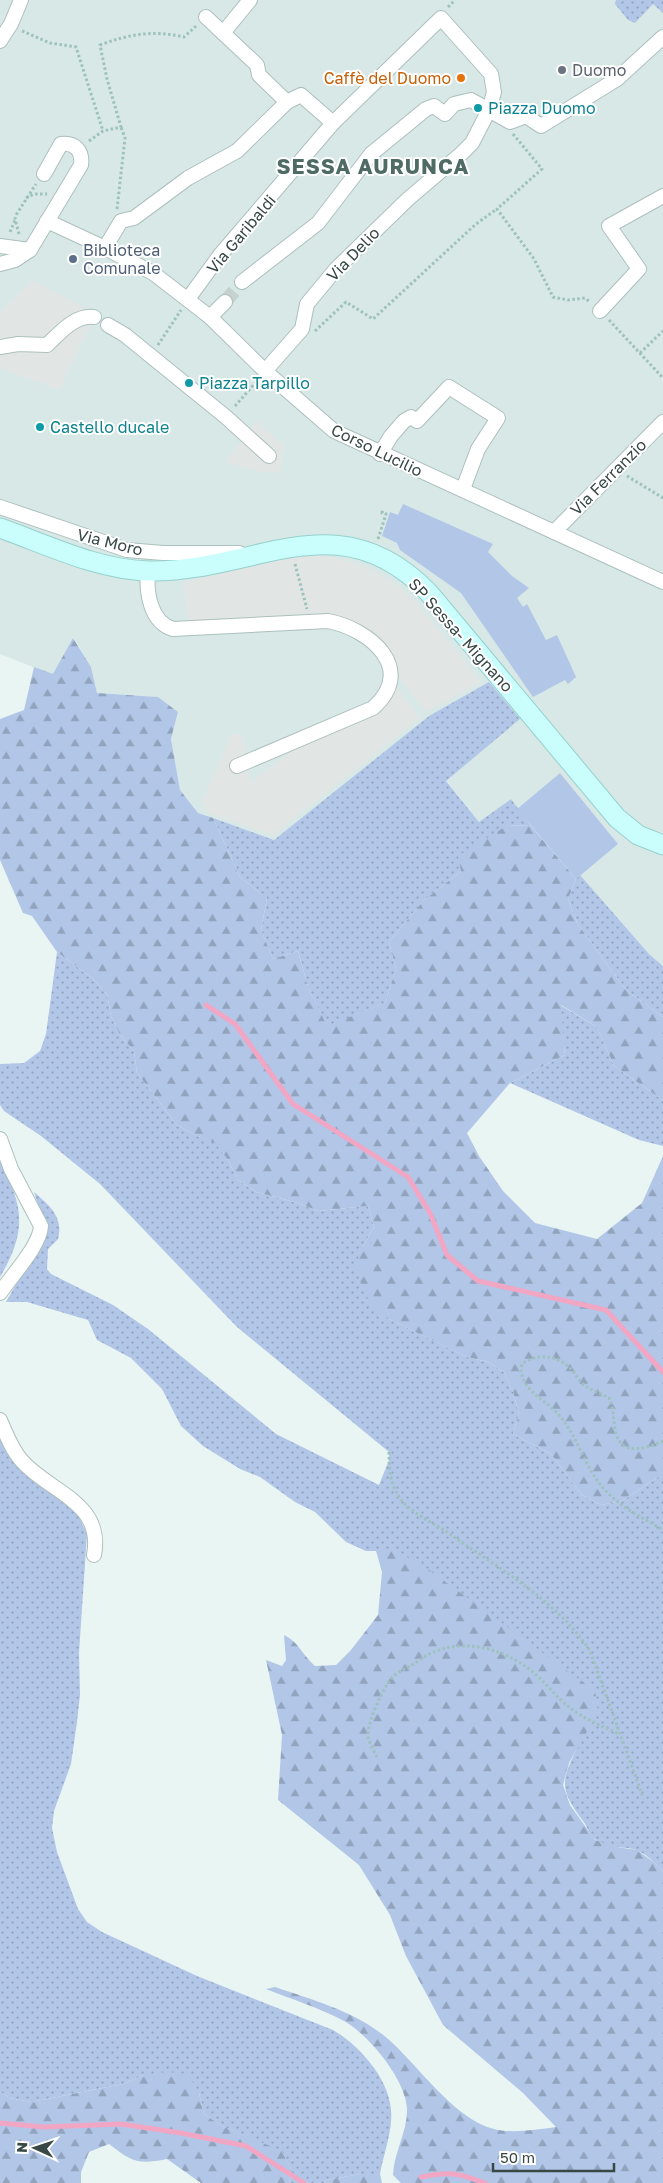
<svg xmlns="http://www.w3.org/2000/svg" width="663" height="2183" font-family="'Golos Text',sans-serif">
<defs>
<pattern id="grass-dots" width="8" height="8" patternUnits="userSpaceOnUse" patternTransform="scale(1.25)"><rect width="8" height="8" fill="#b2c6e8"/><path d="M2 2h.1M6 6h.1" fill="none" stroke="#92a3be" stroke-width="1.8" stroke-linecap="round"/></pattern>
<pattern id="forest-firs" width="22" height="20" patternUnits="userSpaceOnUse" patternTransform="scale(1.25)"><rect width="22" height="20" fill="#b2c6e8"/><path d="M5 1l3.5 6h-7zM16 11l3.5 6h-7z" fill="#92a3be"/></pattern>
</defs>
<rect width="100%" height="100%" fill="#e9f5f3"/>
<polygon fill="#d7e8e6" points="0,0 663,0 663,966 649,954 580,875 618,844 560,773 517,809 511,799 479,822 446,780 520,719 429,716 274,840 198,813 180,790 171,739 178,712 158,697 97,693 91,667 74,638 53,675 0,654"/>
<g fill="url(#grass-dots)">
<polygon points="616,0 663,0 663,13 653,4 635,23 628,20 615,4"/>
<polygon points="489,682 520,719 446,781 479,822 511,799 531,826 508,825 461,871 423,901 389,942 396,969 385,1003 327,1027 308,987 298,951 273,959 261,930 267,898 240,877 213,818 274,840 429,716"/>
<polygon points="580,875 649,954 663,966 663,1017 626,990 577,923 568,899 576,879"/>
<path d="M57,952L92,978L107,994L111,1016L120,1035L134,1051L137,1073L177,1125L195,1135L215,1142L228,1160L238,1180L256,1192L298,1203L318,1211L368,1206L374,1227L363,1246L389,1319L467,1357L488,1362L504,1372L513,1392L519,1413L513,1434L551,1454L582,1495L601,1505L622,1501L658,1477H663V1872C656,1864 647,1854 636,1850C624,1846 607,1849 596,1840C590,1836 587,1826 583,1821C558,1787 561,1782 579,1744L394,1551H366L346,1542L315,1512L295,1502L260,1477L240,1469L203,1446L181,1426L162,1389L131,1358L97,1340L88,1320L27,1302H6L46,1231L34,1192C49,1205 64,1217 58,1239L48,1249L47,1269L51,1274L113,1305L148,1329L276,1434L379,1485L389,1460V1452L237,1327L100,1184L41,1136L4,1111L0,1105V1064L24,1063L40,1051L46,1034Z"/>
<polygon points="560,1005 597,1027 614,1066 663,1100 663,1146 639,1140 510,1083 565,1055"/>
<path d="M0,1160C23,1207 28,1229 0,1277Z"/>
<path d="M0,1440L21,1471L63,1501L78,1515L87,1534L79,1653L80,1695L77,1722L71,1764L54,1811L52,1828L57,1852L78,1909L87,1922L102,1932L197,1976L333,2030C362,2047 395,2085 391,2121C390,2138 383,2157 380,2174H361L326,2180L324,2183H289L292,2171L282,2152L222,2126L204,2114L199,2093L144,2075L123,2084L31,2102L10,2098L0,2092Z"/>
</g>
<g fill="url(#forest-firs)">
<polygon points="73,638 91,667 97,693 158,697 178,712 171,739 180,790 198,813 213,818 240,877 267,898 261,930 273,959 298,951 308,987 327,1026 385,1003 396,969 389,942 423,901 461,871 458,856 508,825 531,826 576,879 568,899 577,923 626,990 663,1017 663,1100 614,1066 597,1027 561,1005 565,1055 510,1083 467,1133 479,1156 503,1191 535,1223 597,1239 642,1203 663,1156 663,1477 658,1477 622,1501 601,1505 582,1495 551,1454 513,1434 519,1413 513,1392 504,1372 488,1362 467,1357 448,1348 389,1319 372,1306 362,1287 355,1266 363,1246 374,1227 368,1206 318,1211 298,1203 256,1192 238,1180 228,1160 215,1143 195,1135 177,1125 137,1073 134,1051 120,1035 111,1016 107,994 92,978 57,952 32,916 23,913 0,860 0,719 24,710 34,667 53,674"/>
<path d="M376,1551H394L421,1564L595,1691L598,1712L569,1763L563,1785L570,1805L595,1840L616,1847L637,1850L655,1863L663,1872V2183H401L393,2175C394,2152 408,2131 407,2108C405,2079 369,2035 344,2021C320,2008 291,1999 266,1989L275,1987C313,2000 350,2010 382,2034C419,2063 457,2128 506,2131C522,2132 541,2129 556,2127L523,2093L443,2025L406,1956L390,1915L359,1865L278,1800L282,1735L266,1660L282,1666L286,1660L284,1635C298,1641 303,1656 315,1666L336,1665L351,1650L378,1615L382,1572Z"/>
<path d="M166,2072L188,2074L199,2093L204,2114L222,2126L282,2151L292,2171L289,2183H201L167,2159C138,2165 132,2162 109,2144L89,2152L81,2172V2183H0V2092L10,2098L31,2102L123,2084L144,2075Z"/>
<polygon points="361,2174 380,2174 382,2183 324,2183 326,2180"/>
</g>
<g fill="#b2c6e8">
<polygon points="403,504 493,544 488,552 512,576 529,588 517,598 523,607 527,604 546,640 557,635 576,677 568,684 565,680 533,697 461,593 400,550 397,543 382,536 390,512 398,515"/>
<polygon points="560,773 618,844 576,879 517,809"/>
</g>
<g fill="#e1e6e5">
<polygon points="33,280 96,314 59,390 0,368 0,312"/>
<polygon points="257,421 284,446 280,473 260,472 225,462"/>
<polygon points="307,556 326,556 351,562 367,567 396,584 411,596 481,682 426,712 398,676 390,650 381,639 362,626 188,622 184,582 287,558"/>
<polygon points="395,684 420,718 273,835 206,812 203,800 232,733 243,736 250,782 298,747 373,714 391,699"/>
</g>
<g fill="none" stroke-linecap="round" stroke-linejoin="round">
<g stroke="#f1a6c4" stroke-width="5">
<polyline points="206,1005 235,1024 293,1104 408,1177 430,1213 447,1255 478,1281 606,1310 663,1372"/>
<polyline points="0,2123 43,2127 121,2124 181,2133 246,2146 304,2183"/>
<path d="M421,2177C450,2171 457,2173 485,2183"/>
</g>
<polyline stroke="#c5d2d0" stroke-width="14" stroke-dasharray="14 7" stroke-linecap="butt" points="225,302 242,282"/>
<defs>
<g id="street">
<polyline points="206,17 257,65 259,75 287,102 301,95 333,123"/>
<polyline points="223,33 250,0"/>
<polyline points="0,41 11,24 21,0"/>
<polyline points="47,221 105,248 153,273 210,317 265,371 334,431 663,582"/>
<polyline points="0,246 30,250"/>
<polyline points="105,248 121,221 134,218 188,178 237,151 287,102"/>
<path d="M0,264L15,260L30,250L81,165C83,151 75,142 61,144L44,174"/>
<polyline points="242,282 318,223 371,154 426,109 434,106 445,114 454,104 471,100 510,122 526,116 541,126 617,79 663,37"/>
<polyline points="188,299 220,255 333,123 441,18 491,74 494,92 489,110 472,143 462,153 408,199 336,269 307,304 302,329 265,371"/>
<polyline points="600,311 639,269 609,226 663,196"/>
<polyline points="210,317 225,302"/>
<polyline points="108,325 125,335 226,417 269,456"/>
<path d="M0,347L18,344L47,345C60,333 74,315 94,317"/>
<polyline points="380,454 391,436 404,421 411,417 417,421 449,387 498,418 478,449 463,489"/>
<polyline points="0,507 127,550 163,553 239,553"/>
<polyline points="554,532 663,422"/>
<path d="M148,571C146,592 150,622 173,629L328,621C370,629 417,669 373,708L237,766"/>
<path d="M0,1139L11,1169L41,1226C40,1246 12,1275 0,1293"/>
<path d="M0,1420C6,1434 12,1450 22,1461C49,1492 104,1502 94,1555"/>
</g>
<path id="secondary" d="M0,528C48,545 98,570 149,571C254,573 338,498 429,593L617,818L638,835L663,845"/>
</defs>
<use href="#street" stroke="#acc0bd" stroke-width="16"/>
<use href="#secondary" stroke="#97d1cd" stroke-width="21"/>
<g stroke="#9dc2bc" stroke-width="3" stroke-dasharray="2.5 2.5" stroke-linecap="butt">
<polyline points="448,7 455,0"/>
<polyline points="22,31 50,43 76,47 103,131"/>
<polyline points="513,134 542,169 497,209 534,259 553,297 568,300 585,298 590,302"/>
<path d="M89,141L103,131L121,127L107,79L100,45C129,34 154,30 184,37L196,26"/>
<polyline points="26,198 34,194 47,194"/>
<polyline points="117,209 125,138 121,127"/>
<polyline points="10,232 15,220"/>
<polyline points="19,234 15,219 16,215 36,184"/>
<polyline points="609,320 663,378"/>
<polyline points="315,331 346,302 373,319 476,224 497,209"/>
<polyline points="158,345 181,310"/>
<polyline points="640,353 663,331"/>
<polyline points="235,406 257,381"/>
<polyline points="627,476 663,498"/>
<polyline points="378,539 386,514 382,513 383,509"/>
<polyline points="295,564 307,609"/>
<path d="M663,1441C646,1449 619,1457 615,1429C613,1418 614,1408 609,1398C601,1393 592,1391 584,1385C578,1380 575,1372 569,1367C556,1355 537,1353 522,1364C516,1385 543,1399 555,1411C579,1434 584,1471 609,1494C624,1509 645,1519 663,1530"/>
<path d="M389,1452C389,1470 390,1487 403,1502C414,1514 433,1523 447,1532C496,1567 556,1599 590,1651L643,1797"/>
<path d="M377,1757C374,1751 369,1743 368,1736C367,1723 381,1694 388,1683C396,1671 407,1669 418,1661C453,1635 501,1645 534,1673C546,1683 556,1697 569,1707C584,1719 602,1726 619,1734"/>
</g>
<use href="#street" stroke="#fff" stroke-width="14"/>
<use href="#secondary" stroke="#c9fefc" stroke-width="19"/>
</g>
<circle fill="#6b7280" stroke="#fff" stroke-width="2" cx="562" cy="70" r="5"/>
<circle fill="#e8710a" stroke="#fff" stroke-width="2" cx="461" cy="78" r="5"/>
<g fill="#0f9aa8" stroke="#fff" stroke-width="2">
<circle cx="478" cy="108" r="5"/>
<circle cx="189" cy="383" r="5"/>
<circle cx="40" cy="427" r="5"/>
</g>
<circle fill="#5c6f8a" stroke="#fff" stroke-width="2" cx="73" cy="259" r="5"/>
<g text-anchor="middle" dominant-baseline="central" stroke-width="4" stroke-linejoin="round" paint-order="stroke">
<g font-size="16" fill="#5b616d" stroke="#fff" text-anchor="start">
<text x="572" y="70">Duomo</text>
</g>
<g font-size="16" fill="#c56008" stroke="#fff" text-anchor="end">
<text x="451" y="78">Caffè del Duomo</text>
</g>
<g font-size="16" fill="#0d838f" stroke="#fff" text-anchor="start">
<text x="488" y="108">Piazza Duomo</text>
<text x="199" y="383">Piazza Tarpillo</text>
<text x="50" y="427">Castello ducale</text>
</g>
<g font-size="16" fill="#374845" stroke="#fff">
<text transform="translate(241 234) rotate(-50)">Via Garibaldi</text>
<text transform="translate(353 254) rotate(-46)">Via Delio</text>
<text transform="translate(377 450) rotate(26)">Corso Lucilio</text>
<text transform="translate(608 477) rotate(-45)">Via Ferranzio</text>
<text transform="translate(110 542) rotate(14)">Via Moro</text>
<text transform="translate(461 635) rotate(48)">SP Sessa- Mignano</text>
</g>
<g font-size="16" fill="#4e5e75" stroke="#fff" text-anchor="start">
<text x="83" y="250">Biblioteca<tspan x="83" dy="18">Comunale</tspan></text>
</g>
<g font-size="21" font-weight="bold" letter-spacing="1" fill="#4f6b65" stroke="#fff">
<text x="373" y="166">SESSA AURUNCA</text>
</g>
</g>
<g transform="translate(35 2148) rotate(273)" stroke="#ffffff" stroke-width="4" paint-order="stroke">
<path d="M0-4L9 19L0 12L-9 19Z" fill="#374845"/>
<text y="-8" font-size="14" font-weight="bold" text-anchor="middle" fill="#374845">N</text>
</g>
<path d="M493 2163v8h121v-8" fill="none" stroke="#374845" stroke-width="2.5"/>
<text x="500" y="2163" font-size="15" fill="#374845" stroke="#ffffff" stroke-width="4" paint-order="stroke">50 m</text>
</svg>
